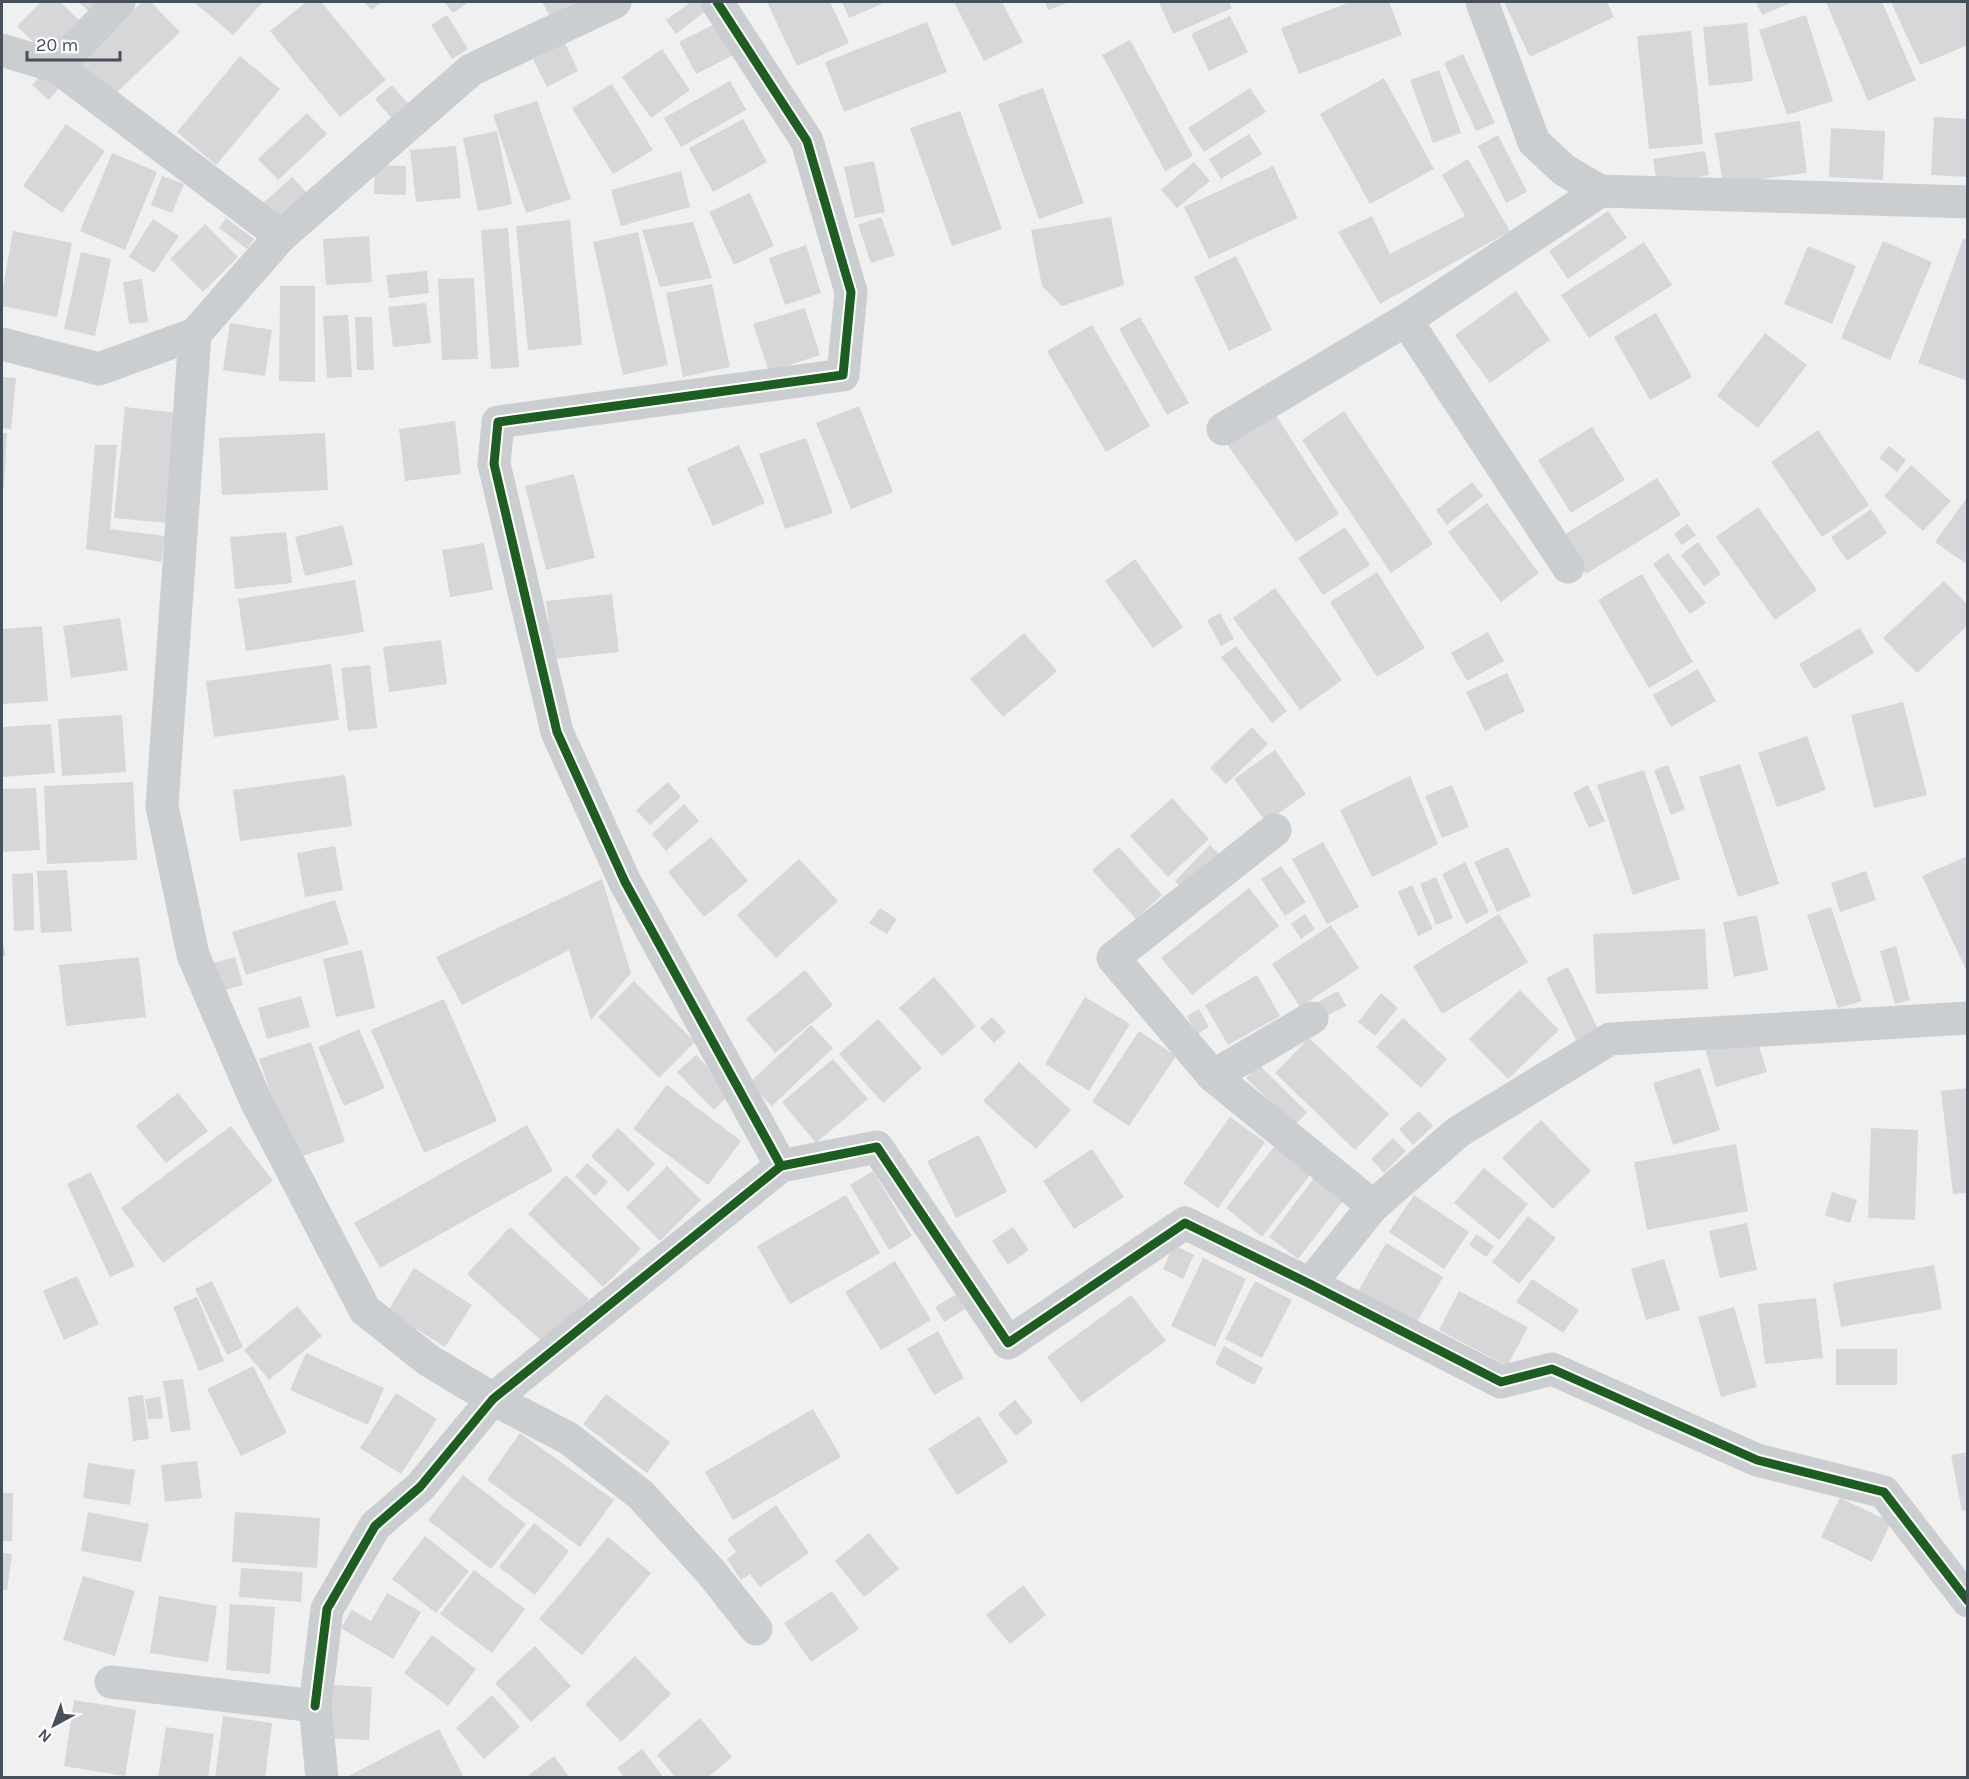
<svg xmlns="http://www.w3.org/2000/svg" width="1969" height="1779" font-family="Karla,sans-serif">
<rect width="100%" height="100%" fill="#f0f0f0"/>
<g fill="#d7d7d9">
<polygon points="41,2 60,2 80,21 46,55 17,26"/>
<polygon points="78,2 101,2 91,13"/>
<polygon points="142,2 151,2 180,32 112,97 79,63"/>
<polygon points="194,2 263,2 233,35"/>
<polygon points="306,2 321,2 386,80 340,117 270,31"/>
<polygon points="364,2 382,2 371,10"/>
<polygon points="444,2 469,2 453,13"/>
<polygon points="542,2 574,2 550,16"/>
<polygon points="691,2 701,2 707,10 676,34 666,20"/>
<polygon points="767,2 830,2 849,43 797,66"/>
<polygon points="842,2 886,2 849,18"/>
<polygon points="954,2 1002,2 1023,42 984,61"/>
<polygon points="1045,2 1070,2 1048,10"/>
<polygon points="1159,2 1229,2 1232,8 1173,34"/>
<polygon points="1351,2 1389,2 1402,35 1299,74 1281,28"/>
<polygon points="1510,2 1607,2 1614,17 1530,57 1505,4"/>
<polygon points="1756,2 1793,2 1762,15"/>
<polygon points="1826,2 1882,2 1916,80 1868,101"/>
<polygon points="1891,2 1968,2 1968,45 1920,65"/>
<polygon points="447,15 468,49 452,59 431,25"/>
<polygon points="1806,15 1833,101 1787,115 1759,30"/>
<polygon points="1230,16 1248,52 1209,71 1191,34"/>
<polygon points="721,21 737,53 696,74 679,42"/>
<polygon points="927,22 947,72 844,112 825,62"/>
<polygon points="1747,23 1753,81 1709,86 1703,27"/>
<polygon points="1691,31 1703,144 1649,149 1637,36"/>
<polygon points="1130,40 1193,156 1165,171 1102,55"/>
<polygon points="565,43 578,71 547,87 533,59"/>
<polygon points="662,49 690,90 651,118 622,77"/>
<polygon points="1463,54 1495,123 1476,131 1444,63"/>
<polygon points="240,56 280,89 216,165 177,132"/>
<polygon points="1439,70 1461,133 1433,143 1410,80"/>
<polygon points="42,74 59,88 49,100 32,85"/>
<polygon points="1384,78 1434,169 1370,204 1320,114"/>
<polygon points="730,81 746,110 681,147 664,118"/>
<polygon points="612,84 653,150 613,174 572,108"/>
<polygon points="392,85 410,106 393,120 375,99"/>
<polygon points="1043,88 1084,203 1039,219 998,104"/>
<polygon points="1250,88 1266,112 1204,152 1188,128"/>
<polygon points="537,101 571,199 526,213 493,115"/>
<polygon points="960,111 1002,229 952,246 910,128"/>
<polygon points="307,113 327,134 278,180 258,159"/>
<polygon points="1934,117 1968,119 1968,177 1931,175"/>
<polygon points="743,119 767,162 713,192 689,148"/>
<polygon points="1800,121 1807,173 1723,184 1715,133"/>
<polygon points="66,124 105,151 62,213 23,186"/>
<polygon points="1831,128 1885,131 1883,180 1829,177"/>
<polygon points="497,131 512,204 478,211 463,138"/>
<polygon points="1249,134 1262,154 1221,179 1209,159"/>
<polygon points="1498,135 1527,192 1506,203 1478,146"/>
<polygon points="456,146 461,198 416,202 410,150"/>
<polygon points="1705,151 1709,175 1657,184 1653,159"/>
<polygon points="112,153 157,172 125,250 80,231"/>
<polygon points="1468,159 1510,231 1380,304 1338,232 1372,216 1390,254 1465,216 1442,175"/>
<polygon points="874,161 885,212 855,218 844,167"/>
<polygon points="1194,162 1210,181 1177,208 1161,190"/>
<polygon points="375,165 406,166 406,195 374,194"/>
<polygon points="1273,166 1298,218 1209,259 1184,207"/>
<polygon points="681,171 690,207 621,226 611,190"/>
<polygon points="162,176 184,184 172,213 151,205"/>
<polygon points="292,177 307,193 277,221 262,204"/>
<polygon points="750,193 774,246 734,265 709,212"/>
<polygon points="1608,211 1627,238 1568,279 1549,251"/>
<polygon points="881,217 895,255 871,263 858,225"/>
<polygon points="1111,217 1124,285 1062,306 1042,286 1031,230"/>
<polygon points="226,218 254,239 247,249 219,228"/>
<polygon points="153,219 179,236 154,273 129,257"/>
<polygon points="570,220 582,345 528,350 516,226"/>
<polygon points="693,222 712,278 660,287 642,230"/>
<polygon points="205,224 238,257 203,292 170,259"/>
<polygon points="508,228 519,367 491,369 481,230"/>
<polygon points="13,231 72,243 57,317 2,306 2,293"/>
<polygon points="638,232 668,365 623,375 593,242"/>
<polygon points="369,236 372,282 326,285 323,239"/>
<polygon points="1963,239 1968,240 1968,381 1918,363"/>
<polygon points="1883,241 1932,262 1890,360 1841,338"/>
<polygon points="1644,242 1672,285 1589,338 1561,295"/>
<polygon points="806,245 821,293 785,305 769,258"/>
<polygon points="1808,246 1856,266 1832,324 1784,304"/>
<polygon points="81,252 111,259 95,336 64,329"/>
<polygon points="1236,256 1272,330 1229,351 1194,277"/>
<polygon points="427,271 429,293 389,298 386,275"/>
<polygon points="474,278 478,359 442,360 438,279"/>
<polygon points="142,279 148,322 129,324 123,282"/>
<polygon points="712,284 730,367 683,377 666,293"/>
<polygon points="280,286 315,286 315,382 279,381"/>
<polygon points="1516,291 1550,340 1490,383 1455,335"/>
<polygon points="426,303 431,343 393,347 388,307"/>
<polygon points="805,308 820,355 769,372 753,324"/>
<polygon points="1656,313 1692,377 1650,400 1614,337"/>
<polygon points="348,315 352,377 327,378 323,316"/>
<polygon points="355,317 372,317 374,370 357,370"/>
<polygon points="1140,317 1189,403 1167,415 1119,329"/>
<polygon points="230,323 272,330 265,376 223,370"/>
<polygon points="1092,325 1150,426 1106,452 1047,351"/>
<polygon points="1765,333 1807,365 1758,428 1717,396"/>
<polygon points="2,377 16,378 11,429 2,428"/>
<polygon points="859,406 893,492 851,509 816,423"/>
<polygon points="125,407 178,413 168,523 114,518"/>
<polygon points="1344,411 1433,544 1391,573 1302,440"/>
<polygon points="1274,412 1339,514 1296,542 1226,443"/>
<polygon points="455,421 461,474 405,481 399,429"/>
<polygon points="1592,427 1625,480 1571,513 1538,460"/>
<polygon points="1818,430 1869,505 1822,537 1771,462"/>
<polygon points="2,433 7,433 4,488 2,488"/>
<polygon points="325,433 328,490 222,495 219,438"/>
<polygon points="806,438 833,513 785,529 759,454"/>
<polygon points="95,445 117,445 110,529 165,536 161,562 86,549"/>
<polygon points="739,445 765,503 713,526 687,468"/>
<polygon points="1889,446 1906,460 1897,472 1879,458"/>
<polygon points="1911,465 1951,501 1923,531 1884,496"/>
<polygon points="574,474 595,558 546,570 525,486"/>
<polygon points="1657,478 1681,515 1586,574 1562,536"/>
<polygon points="1472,482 1483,496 1447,525 1436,510"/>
<polygon points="1968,496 1968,565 1935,542"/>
<polygon points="1487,503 1539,573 1501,602 1448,532"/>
<polygon points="1758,507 1817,590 1775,620 1716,537"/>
<polygon points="1871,509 1887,533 1847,561 1831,537"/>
<polygon points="1687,524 1696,535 1682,545 1674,534"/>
<polygon points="343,525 353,565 305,576 295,537"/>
<polygon points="1345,527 1370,565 1323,595 1298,558"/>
<polygon points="286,532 292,583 235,589 230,537"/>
<polygon points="1698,542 1721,574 1704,586 1681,555"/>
<polygon points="484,543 493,590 450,597 442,550"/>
<polygon points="1668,553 1706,603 1690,614 1653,564"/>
<polygon points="1135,559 1183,627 1153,648 1105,581"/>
<polygon points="1377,572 1425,648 1377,677 1330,602"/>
<polygon points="1642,574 1693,662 1649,688 1598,600"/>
<polygon points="355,580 364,632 246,651 238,599"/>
<polygon points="1944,581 1968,605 1968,625 1917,673 1883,638"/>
<polygon points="1275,588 1342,680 1300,710 1233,618"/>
<polygon points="612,594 619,652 553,659 546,601"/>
<polygon points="1220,613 1234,639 1221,646 1207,620"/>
<polygon points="120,618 128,670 71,678 63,626"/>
<polygon points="42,626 48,701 2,704 2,629"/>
<polygon points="1860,628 1874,653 1814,689 1799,664"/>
<polygon points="1488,632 1504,661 1467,681 1451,653"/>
<polygon points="1024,633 1057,671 1003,717 970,679"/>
<polygon points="441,640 447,684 389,692 383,647"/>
<polygon points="1236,646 1287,711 1272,723 1221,657"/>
<polygon points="331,664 339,720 214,737 206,681"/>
<polygon points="370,665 377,728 348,731 341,668"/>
<polygon points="1698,669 1716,701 1671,727 1653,695"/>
<polygon points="1507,673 1525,711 1485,731 1466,692"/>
<polygon points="1903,702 1927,795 1874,808 1851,715"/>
<polygon points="122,715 126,772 62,776 58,719"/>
<polygon points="51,724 55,773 2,777 2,727"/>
<polygon points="1252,727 1268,744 1226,784 1210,768"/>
<polygon points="1807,736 1826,790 1777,807 1758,753"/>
<polygon points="1275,750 1306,794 1266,822 1234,779"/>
<polygon points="1740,764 1779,884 1738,897 1699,777"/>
<polygon points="1668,765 1685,809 1671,815 1654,770"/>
<polygon points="1644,770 1680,879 1633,895 1597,785"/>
<polygon points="345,775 352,826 240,841 233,790"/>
<polygon points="1410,776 1438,844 1372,877 1340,810"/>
<polygon points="133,782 137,860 47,864 44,786"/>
<polygon points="668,782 681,797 650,825 636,810"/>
<polygon points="1452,785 1469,827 1442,838 1425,796"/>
<polygon points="1588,785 1605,821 1589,828 1573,793"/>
<polygon points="36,788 40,850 2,852 2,789"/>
<polygon points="1172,798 1209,839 1168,877 1130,836"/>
<polygon points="684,804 699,821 666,851 652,834"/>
<polygon points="711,837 748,881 704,917 668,872"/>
<polygon points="1323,842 1359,907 1327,924 1292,859"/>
<polygon points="1210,845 1221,856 1186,892 1175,881"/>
<polygon points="335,846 343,890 305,897 297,853"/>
<polygon points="1119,847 1162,895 1136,919 1092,870"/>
<polygon points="1508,847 1531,896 1497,912 1474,862"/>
<polygon points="1965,857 1968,862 1968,974 1922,876"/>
<polygon points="799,859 838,901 776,958 737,915"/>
<polygon points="1465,862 1489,912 1466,924 1442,874"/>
<polygon points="1281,866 1306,902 1285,916 1261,879"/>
<polygon points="67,870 72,931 41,933 37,871"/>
<polygon points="1866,871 1876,900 1840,912 1831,883"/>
<polygon points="33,873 34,930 14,931 12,874"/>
<polygon points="1436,877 1453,918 1436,925 1420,884"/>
<polygon points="602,879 631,973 591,1020 569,950 462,1005 436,957"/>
<polygon points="1412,885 1433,929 1418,936 1398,892"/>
<polygon points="1249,888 1279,926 1192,995 1161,958"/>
<polygon points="335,900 349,944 246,975 232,932"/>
<polygon points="1831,907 1862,1001 1838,1008 1807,915"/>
<polygon points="880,908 897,919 887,934 869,923"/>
<polygon points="1305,914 1315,929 1301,939 1291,924"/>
<polygon points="1499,914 1528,962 1442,1014 1413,966"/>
<polygon points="1757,915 1768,970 1734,977 1723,922"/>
<polygon points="1331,925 1359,968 1300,1007 1272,964"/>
<polygon points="1705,929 1708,989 1596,994 1593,934"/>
<polygon points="2,940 6,955 2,956"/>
<polygon points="1896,946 1910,1000 1895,1004 1880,951"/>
<polygon points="362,950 375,1008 336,1017 323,959"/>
<polygon points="139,957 146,1017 66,1026 59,965"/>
<polygon points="235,957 243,985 222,991 214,963"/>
<polygon points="1568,967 1598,1029 1576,1040 1546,978"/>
<polygon points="805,970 833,1005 775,1053 746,1019"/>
<polygon points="1257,975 1280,1016 1228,1045 1205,1005"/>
<polygon points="934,977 976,1026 942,1056 899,1008"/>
<polygon points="634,981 695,1042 659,1078 598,1017"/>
<polygon points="1520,990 1559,1030 1508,1079 1469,1039"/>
<polygon points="1338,991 1346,1006 1322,1018 1314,1004"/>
<polygon points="1381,993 1398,1008 1375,1036 1358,1022"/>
<polygon points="301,996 310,1027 267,1039 258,1008"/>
<polygon points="1085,997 1130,1024 1089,1091 1045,1064"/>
<polygon points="444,999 497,1121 424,1153 371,1030"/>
<polygon points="1199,1009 1209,1027 1197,1034 1187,1016"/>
<polygon points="992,1017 1006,1032 994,1043 980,1028"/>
<polygon points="1403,1018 1447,1059 1421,1088 1376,1047"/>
<polygon points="878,1019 922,1068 883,1103 839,1054"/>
<polygon points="811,1025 833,1048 772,1106 749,1083"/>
<polygon points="359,1029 385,1088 344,1106 318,1047"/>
<polygon points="1139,1031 1176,1056 1129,1126 1092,1102"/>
<polygon points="1755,1033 1767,1072 1716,1087 1705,1048"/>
<polygon points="1309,1038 1389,1114 1355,1150 1275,1073"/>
<polygon points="311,1042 345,1142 293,1159 259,1059"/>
<polygon points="696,1055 732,1092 714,1110 677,1072"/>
<polygon points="833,1059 868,1099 816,1143 782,1102"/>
<polygon points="1019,1062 1071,1110 1036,1149 983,1101"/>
<polygon points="1259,1065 1307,1112 1295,1125 1246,1078"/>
<polygon points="1700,1068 1720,1130 1673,1145 1653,1083"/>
<polygon points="667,1085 741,1141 708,1185 633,1129"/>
<polygon points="1968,1088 1968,1193 1953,1194 1941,1091"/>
<polygon points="178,1093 208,1131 166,1163 136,1126"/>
<polygon points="1419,1111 1433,1126 1413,1145 1399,1129"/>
<polygon points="1230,1117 1265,1142 1218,1208 1183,1183"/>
<polygon points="1541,1120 1591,1171 1553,1209 1502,1158"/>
<polygon points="527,1125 553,1171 380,1268 354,1223"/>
<polygon points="231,1126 273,1181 163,1263 121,1208"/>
<polygon points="618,1128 655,1164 628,1192 591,1156"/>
<polygon points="1871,1128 1918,1130 1915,1220 1868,1218"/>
<polygon points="979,1135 1007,1192 956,1218 927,1161"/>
<polygon points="1393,1138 1406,1151 1384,1173 1371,1159"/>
<polygon points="1277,1143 1313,1171 1262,1237 1226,1208"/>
<polygon points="1736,1144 1748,1211 1647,1230 1634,1162"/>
<polygon points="1092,1149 1124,1197 1074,1229 1043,1181"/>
<polygon points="587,1163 608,1182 595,1196 575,1176"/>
<polygon points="667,1166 701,1200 660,1241 626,1207"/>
<polygon points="1484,1168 1528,1204 1499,1240 1454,1203"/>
<polygon points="873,1171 912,1236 889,1250 850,1185"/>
<polygon points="91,1172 135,1266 110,1277 67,1184"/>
<polygon points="1317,1174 1346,1197 1298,1259 1269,1237"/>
<polygon points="566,1175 641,1249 603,1287 528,1214"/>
<polygon points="1832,1192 1857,1200 1850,1223 1825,1215"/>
<polygon points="846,1195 880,1253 790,1304 757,1246"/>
<polygon points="1414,1195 1469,1232 1444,1269 1389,1232"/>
<polygon points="1528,1216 1556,1238 1519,1284 1492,1262"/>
<polygon points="1747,1223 1757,1270 1720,1278 1709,1231"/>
<polygon points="510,1227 589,1299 546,1345 467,1274"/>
<polygon points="1013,1227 1029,1250 1008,1265 992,1241"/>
<polygon points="1476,1234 1494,1246 1486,1257 1469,1245"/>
<polygon points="1386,1243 1443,1277 1414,1327 1357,1293"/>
<polygon points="1174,1245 1194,1255 1183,1279 1163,1269"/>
<polygon points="1203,1258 1246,1279 1215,1347 1171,1326"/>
<polygon points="1664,1259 1680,1310 1646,1320 1631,1269"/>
<polygon points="895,1261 931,1320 881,1350 845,1292"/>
<polygon points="1934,1265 1942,1309 1841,1327 1833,1283"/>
<polygon points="414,1268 472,1305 445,1347 388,1311"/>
<polygon points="77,1276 99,1324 64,1340 43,1291"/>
<polygon points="1532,1279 1579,1310 1563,1333 1516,1302"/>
<polygon points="212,1281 243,1347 227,1355 195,1289"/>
<polygon points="1255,1281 1292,1300 1262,1358 1225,1339"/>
<polygon points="1459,1291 1528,1327 1507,1366 1439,1330"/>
<polygon points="957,1294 965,1309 944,1322 935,1307"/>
<polygon points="1131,1295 1166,1341 1081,1403 1047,1357"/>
<polygon points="197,1297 224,1361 199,1371 173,1307"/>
<polygon points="1816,1298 1823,1358 1765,1364 1758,1304"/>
<polygon points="297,1306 322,1336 269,1380 244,1350"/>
<polygon points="1734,1307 1757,1387 1721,1397 1698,1317"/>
<polygon points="938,1331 964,1378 934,1395 907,1349"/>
<polygon points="1224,1346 1263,1368 1254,1385 1215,1364"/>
<rect x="1836" y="1349" width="61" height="36"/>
<polygon points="306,1353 384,1388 368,1425 290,1390"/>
<polygon points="253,1366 287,1433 241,1456 207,1389"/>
<polygon points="183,1379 191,1430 171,1432 163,1381"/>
<polygon points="396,1393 437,1419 401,1474 360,1448"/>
<polygon points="606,1394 670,1442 647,1473 583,1424"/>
<polygon points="143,1395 149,1439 133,1441 128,1397"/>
<polygon points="160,1397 163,1418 148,1419 145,1399"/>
<polygon points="1015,1400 1033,1422 1016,1436 998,1414"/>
<polygon points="813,1409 841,1457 733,1520 705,1472"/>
<polygon points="979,1416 1008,1462 957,1495 928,1449"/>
<polygon points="520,1433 614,1500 580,1547 487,1480"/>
<polygon points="1968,1452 1968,1510 1962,1511 1951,1455"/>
<polygon points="197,1461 202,1498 165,1502 161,1465"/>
<polygon points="88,1463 135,1470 130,1505 83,1498"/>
<polygon points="463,1475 526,1524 491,1569 428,1520"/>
<polygon points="2,1493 13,1493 12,1541 2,1541"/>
<polygon points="1840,1498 1891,1522 1872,1562 1821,1537"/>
<polygon points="776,1505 809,1553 760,1587 750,1574 741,1580 727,1559 736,1552 727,1539"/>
<polygon points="88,1512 149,1524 141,1562 81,1551"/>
<polygon points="235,1512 320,1518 317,1568 232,1562"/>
<polygon points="534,1523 569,1551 535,1595 499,1567"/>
<polygon points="869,1533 899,1569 864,1597 835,1561"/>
<polygon points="425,1536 469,1571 436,1613 392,1579"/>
<polygon points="608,1537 651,1573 582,1655 539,1619"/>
<polygon points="2,1553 12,1554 7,1590 2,1590"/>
<polygon points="241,1568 303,1572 301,1602 239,1597"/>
<polygon points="474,1570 525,1609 492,1653 440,1614"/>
<polygon points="83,1576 135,1591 115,1656 63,1640"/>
<polygon points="1023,1585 1046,1615 1010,1644 986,1615"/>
<polygon points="832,1591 859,1629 811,1662 784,1623"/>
<polygon points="387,1593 421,1612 393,1659 341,1628 352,1610 371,1621"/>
<polygon points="159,1596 217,1606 208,1662 150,1653"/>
<polygon points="230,1604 275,1607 270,1674 226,1670"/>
<polygon points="432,1635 476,1669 448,1706 404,1673"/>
<polygon points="535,1646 571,1686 531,1722 495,1683"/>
<polygon points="635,1656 671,1694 621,1742 585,1704"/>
<polygon points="331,1685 372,1687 369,1740 328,1738"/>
<polygon points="492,1695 520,1727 484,1759 456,1728"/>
<polygon points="74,1700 136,1710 125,1776 64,1766"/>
<polygon points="223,1716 272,1723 265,1778 215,1778"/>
<polygon points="700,1718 732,1757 707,1778 676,1778 657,1755"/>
<polygon points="166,1727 214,1734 208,1778 158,1778"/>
<polygon points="439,1729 464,1778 345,1778"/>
<polygon points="642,1749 664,1778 625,1778 617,1768"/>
<polygon points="554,1756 570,1778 525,1778"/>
</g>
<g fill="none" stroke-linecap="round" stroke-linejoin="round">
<g stroke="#cbced1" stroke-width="33">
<polyline points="717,2 807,141 851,292 843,375 498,422 494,464 557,732 625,882 781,1166"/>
<polyline points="1482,2 1534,142 1564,170 1600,191 1968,202"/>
<polyline points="2,50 57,67 281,236"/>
<polyline points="57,67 119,2"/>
<polyline points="1406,320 1568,567"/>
<polyline points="195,334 162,806 193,955 256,1101 365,1310 428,1360 493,1399 568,1438 641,1495 711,1572 756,1629"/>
<polyline points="2,344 99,369 195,334 281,236 471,70 615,2"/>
<polyline points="1223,429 1406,320 1600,191"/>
<polyline points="1275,830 1113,958 1213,1076 1373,1206"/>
<polyline points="1213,1076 1312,1018"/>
<polyline points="1310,1284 1373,1206 1458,1132 1610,1039 1968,1018"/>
<polyline points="111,1682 315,1706 322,1778"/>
<polyline points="315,1706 327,1609 375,1526 420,1487 493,1399 781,1166 877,1147 1008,1343 1185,1223 1310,1284 1501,1382 1552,1369 1757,1460 1884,1492 1968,1601"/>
</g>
<defs>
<g id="cycleway">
<polyline points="717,2 807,141 851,292 843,375 498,422 494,464 557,732 625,882 781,1166"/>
<polyline points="315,1706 327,1609 375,1526 420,1487 493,1399 781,1166 877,1147 1008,1343 1185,1223 1310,1284 1501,1382 1552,1369 1757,1460 1884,1492 1968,1601"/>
</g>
</defs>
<use href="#cycleway" stroke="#fff" stroke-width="13"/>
<use href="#cycleway" stroke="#1b5e20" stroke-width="9"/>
</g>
<rect width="1969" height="1779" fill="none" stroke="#474f5c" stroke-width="6"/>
<g transform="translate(54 1725) rotate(221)" stroke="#ffffff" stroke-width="4.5" paint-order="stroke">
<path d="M0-4.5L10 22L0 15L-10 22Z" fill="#474f5c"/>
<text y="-9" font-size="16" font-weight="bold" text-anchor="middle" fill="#474f5c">N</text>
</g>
<path d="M27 51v9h93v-9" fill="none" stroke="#474f5c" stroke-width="3"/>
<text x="36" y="51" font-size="18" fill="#474f5c" stroke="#ffffff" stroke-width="4.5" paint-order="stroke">20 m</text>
</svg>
